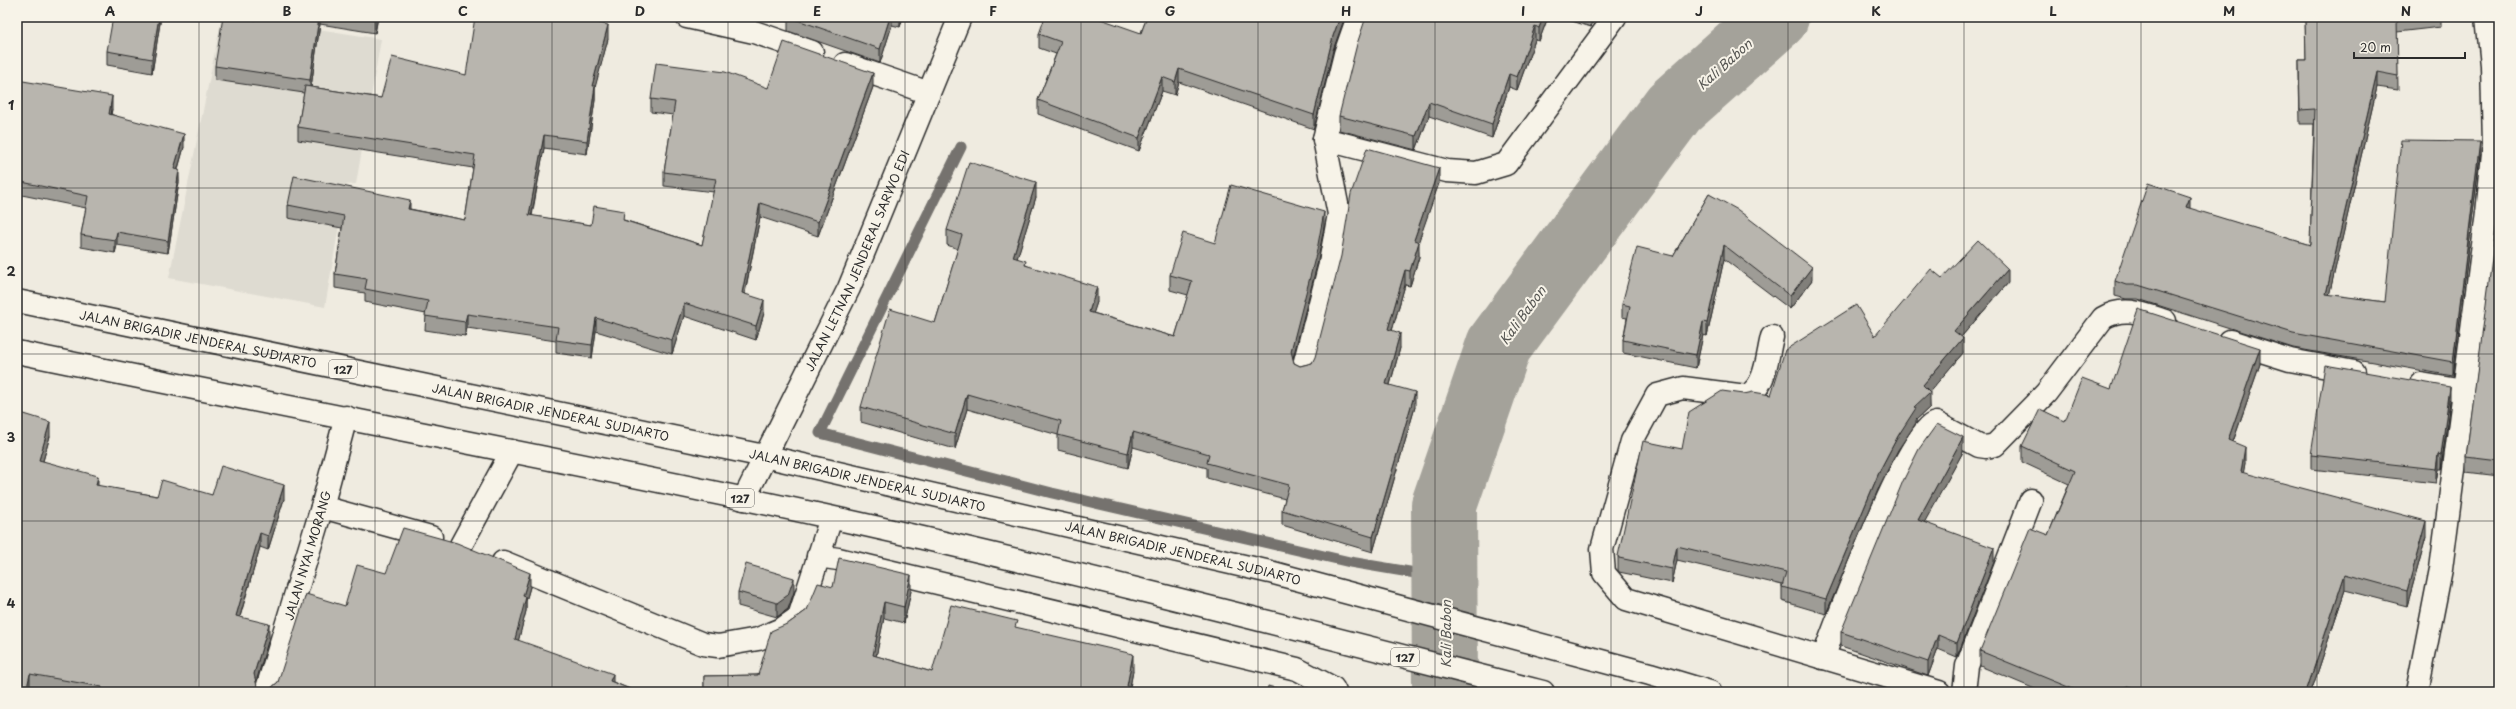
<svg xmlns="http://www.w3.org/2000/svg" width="2516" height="709" font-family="'Playpen Sans',sans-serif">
<rect width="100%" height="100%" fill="#efebe0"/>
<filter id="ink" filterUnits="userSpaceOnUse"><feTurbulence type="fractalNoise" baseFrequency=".025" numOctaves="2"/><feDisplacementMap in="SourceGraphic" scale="8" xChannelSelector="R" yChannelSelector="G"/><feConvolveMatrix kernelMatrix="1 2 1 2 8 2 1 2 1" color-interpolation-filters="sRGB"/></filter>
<g filter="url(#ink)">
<polygon fill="#dedbd1" points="222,17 243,17 381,39 356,184 346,185 325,307 169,278"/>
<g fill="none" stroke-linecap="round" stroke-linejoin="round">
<polyline stroke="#74726e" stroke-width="11" points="961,147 820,433 1052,493 1350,562 1445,578"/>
<polyline stroke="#a4a29a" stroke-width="66" points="1445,692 1444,505 1499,345 1674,108 1776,17"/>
<defs>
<g id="minor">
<polyline points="687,17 754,32 812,52"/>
<polyline points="845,64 929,93"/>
<polyline points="1324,139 1447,171 1476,173 1506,164 1615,17"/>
<path d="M1772,337C1767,356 1766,388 1746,396L1683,388L1657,395L1632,441L1602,549L1604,573L1626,599L1939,692"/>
<polyline points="2230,341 2290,360 2354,372"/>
<polyline points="1303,369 1329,268 1339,214 1324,139 1345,54 1358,17"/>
<polyline points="2421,384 2464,391"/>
<polyline points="322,507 431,537"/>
<polyline points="461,545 512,451"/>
<polyline points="818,556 838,559 1297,669 1333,688 1335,692"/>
<polyline points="503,562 703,644 718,646 758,639 782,629 799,617 831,518"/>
<path d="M1823,658C1836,624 1908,427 1936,423L1979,446L1986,447L1995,445L2046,393L2103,318C2124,305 2144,314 2165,321"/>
<polyline points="1964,692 1967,666 2031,500"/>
<polyline points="2417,692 2441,569 2487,213 2494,144 2492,65 2487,17"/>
</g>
<g id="tertiary">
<path id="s1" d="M266,692L322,507L346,417"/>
</g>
<g id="secondary">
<path id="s2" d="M744,499L849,288L960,17"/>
</g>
<g id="primary">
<path id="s3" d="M17,301L764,456L1270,572L1650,674L1710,692"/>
<path d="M17,352C286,408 557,458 825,516C1066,569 1304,631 1543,692"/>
</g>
</defs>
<use href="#minor" stroke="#2b2b2b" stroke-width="25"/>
<use href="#tertiary" stroke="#2b2b2b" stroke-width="25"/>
<use href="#secondary" stroke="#2b2b2b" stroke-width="25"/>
<use href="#primary" stroke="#2b2b2b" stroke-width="25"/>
<use href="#minor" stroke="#f7f3e8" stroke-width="22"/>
<use href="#tertiary" stroke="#f7f3e8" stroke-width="22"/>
<use href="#secondary" stroke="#f7f3e8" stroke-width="22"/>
<use href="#primary" stroke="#f7f3e8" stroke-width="22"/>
</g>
<g fill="#9e9c96" stroke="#2b2b2b">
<polygon points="160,17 160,23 152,73 107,65 107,51"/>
<polygon points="256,17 378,17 375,33 320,24 311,87 381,98 466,75 608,39 595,86 595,100 587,154 544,148 532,216 591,225 624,220 702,245 714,192 664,186 664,172 673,115 651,112 651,99 768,88 873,87 818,236 760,217 745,293 764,313 756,340 684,316 672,354 596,331 592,358 556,353 556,341 467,328 465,336 425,330 426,314 365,302 365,293 335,288 335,274 342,228 288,218 288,205 410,209 465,220 473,168 298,140 298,127 304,93 215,80 215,66 256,20"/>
<polygon points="788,17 903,17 900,27 892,25 880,63 788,31"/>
<polygon points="1147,17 1345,17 1333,50 1314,129 1179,82 1175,95 1162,91 1139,151 1038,114 1038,100 1056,54 1039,48 1039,34 1141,33"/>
<polygon points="1548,17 1539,41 1535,40 1517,90 1509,87 1492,138 1429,116 1416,150 1339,130 1339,116"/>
<polygon points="1559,17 1594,17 1591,27"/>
<polygon points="2305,17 2441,17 2441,27 2397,32 2398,90 2377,87 2329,295 2385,302 2480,155 2453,376 2293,348 2138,299 2126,299 2115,296 2115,281 2190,209 2310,245 2314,124 2300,124 2299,75 2299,60 2306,60"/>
<polygon points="17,80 112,109 111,114 184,147 178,169 179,182 168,253 117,245 115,253 81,247 81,235 86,208 17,194"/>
<polygon points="1439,183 1418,242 1419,257 1410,286 1405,285 1392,331 1400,348 1390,385 1415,407 1373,552 1282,525 1282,510 1285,499 1207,478 1207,468 1133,447 1128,468 1058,450 1058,435 967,409 955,449 861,422 861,407 935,323 958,249 947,245 947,230 1036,197 1017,258 1026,265 1097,302 1093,313 1175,337 1188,295 1170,290 1170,275 1215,243 1324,227 1317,265 1293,358 1294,363 1300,366 1312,363"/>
<polygon points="1709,194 1812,280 1790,309 1724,259 1707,336 1703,335 1696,368 1623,353 1623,340 1627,318 1622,317 1622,304 1673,256"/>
<polygon points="2499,213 2499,476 2466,472 2466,457"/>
<polygon points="1942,278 2008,283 1961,337 1963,353 1929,392 1930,407 1916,420 1916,423 1898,450 1880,485 1826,614 1782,601 1782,585 1677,560 1672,583 1619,572 1618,570 1618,556 1682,449 1744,394 1771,395 1875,336"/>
<polygon points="2260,364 2233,442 2245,463 2243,473 2426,537 2407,606 2345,590 2311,692 2042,692 1980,666 1980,651 2048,535 2069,484 2022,462 2022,446 2065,421 2111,389"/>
<polygon points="2450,401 2441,469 2438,469 2436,483 2311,469 2311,455"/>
<polygon points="17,420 50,436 43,461 98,486 157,496 212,495 284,499 268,550 260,547 240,617 269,638 256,683 257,686 262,689 269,690 278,682 345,606 386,573 530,587 526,601 526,611 518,641 613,682 637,692 52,692 30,688 29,692 17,692"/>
<polygon points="1963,452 1924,522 1994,562 1957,657 1938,649 1928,676 1841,646 1841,632"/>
<polygon points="833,587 911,591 904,623 884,618 876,656 932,672 1017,628 1133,671 1130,687 1147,692 704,692 704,676 758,675 789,623 807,610"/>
<polygon points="738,592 794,592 788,609 777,617 738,606"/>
</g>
<g fill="#817f7a" stroke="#2b2b2b">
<polygon points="159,17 160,17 160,23 152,73 152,59"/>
<polygon points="319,17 320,17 320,24 310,94 310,80"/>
<polygon points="376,17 378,17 375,33 375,19"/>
<polygon points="890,17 892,17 892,25 880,63 880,49"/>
<polygon points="900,17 903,17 900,27"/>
<polygon points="1340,17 1345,17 1333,50 1314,129 1314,115 1333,36"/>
<polygon points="1543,17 1548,17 1539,41 1539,28"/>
<polygon points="1591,17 1594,17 1591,27"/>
<polygon points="608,25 608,39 592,99 592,86"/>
<polygon points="1535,26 1535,40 1517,90 1517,77"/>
<polygon points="1179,69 1179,82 1175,95 1175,82"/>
<polygon points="2377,72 2377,87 2326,309 2326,294"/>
<polygon points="873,73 873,87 818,236 818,222"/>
<polygon points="1509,74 1509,87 1492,138 1492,124"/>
<polygon points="1162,77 1162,91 1139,151 1139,138"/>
<polygon points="595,86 595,100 587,154 587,141"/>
<polygon points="112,96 112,109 109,127 109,114"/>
<polygon points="1429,102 1429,116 1416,150 1416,136"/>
<polygon points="184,134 184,147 174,182 174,169"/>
<polygon points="544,135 544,148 529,229 529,215"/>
<polygon points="2480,141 2480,155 2453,376 2453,362"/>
<polygon points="1439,168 1439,183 1414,255 1414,240"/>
<polygon points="179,170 179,182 168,253 168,241"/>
<polygon points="1036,182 1036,197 1013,272 1013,257"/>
<polygon points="2190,197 2190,211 2186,207"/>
<polygon points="410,200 410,213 408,209"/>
<polygon points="760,203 760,217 742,306 742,293"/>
<polygon points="1324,212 1324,227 1317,265 1291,366 1291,351"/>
<polygon points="117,232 117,245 115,253 115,240"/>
<polygon points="1419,242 1419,257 1410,286 1410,271"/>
<polygon points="1724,245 1724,259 1707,336 1707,323"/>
<polygon points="1812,267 1812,280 1790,309 1790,296"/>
<polygon points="2008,269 2008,283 1954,345 1954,331"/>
<polygon points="1405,270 1405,285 1388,344 1388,329"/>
<polygon points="1097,287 1097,302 1089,327 1089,312"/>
<polygon points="764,300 764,313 756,340 756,326"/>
<polygon points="684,303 684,316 672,354 672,340"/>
<polygon points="467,314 467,328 465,336 465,322"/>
<polygon points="596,318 596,331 592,358 592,345"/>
<polygon points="1703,322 1703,335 1696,368 1696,355"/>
<polygon points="1400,333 1400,348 1386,399 1386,384"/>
<polygon points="1963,338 1963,353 1926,396 1930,392 1930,407 1916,420 1916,423 1898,450 1880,485 1826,614 1826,599 1880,470 1898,436 1914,407 1923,385"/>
<polygon points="2260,348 2260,364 2228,456 2228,440"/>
<polygon points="2450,387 2450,401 2441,469 2441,455"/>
<polygon points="1415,392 1415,407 1373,552 1373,537"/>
<polygon points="967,394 967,409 955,449 955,434"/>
<polygon points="50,422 50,436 39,475 39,460"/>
<polygon points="1133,432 1133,447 1128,468 1128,453"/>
<polygon points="1963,437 1963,452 1918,534 1918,520"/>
<polygon points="2245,447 2245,463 2241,488 2241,472"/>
<polygon points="2438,454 2438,469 2436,483 2436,469"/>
<polygon points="98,476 98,490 96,485"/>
<polygon points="284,485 284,499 268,550 268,536"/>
<polygon points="2426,521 2426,537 2407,606 2407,591"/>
<polygon points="260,533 260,547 236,630 236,616"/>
<polygon points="1677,546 1677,560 1672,583 1672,569"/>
<polygon points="1994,548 1994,562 1957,657 1957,643"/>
<polygon points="530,573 530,587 526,601 526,611 515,654 515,639 523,596"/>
<polygon points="2345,574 2345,590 2311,692 2306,692"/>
<polygon points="911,575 911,591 904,623 904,607"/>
<polygon points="794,578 794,592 788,609 777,617 777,603"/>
<polygon points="884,602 884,618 873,672 873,655"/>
<polygon points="269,624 269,638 254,689 254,674"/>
<polygon points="1938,635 1938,649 1928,676 1928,662"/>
<polygon points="1133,654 1133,671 1129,692 1127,686"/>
<polygon points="30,674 30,688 29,692 26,692"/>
<polygon points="613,674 613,689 610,681"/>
<polygon points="2127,686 2127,692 2125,692"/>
</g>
<g fill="#b8b5ae" stroke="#2b2b2b">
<polygon points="113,17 159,17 152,59 107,51"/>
<polygon points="223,17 238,17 256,20 256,17 319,17 310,80 215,66"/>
<polygon points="362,17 376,17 375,19"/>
<polygon points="475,17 576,17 608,25 592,86 595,86 587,141 544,135 529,215 591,225 594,206 624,211 623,220 702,245 716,179 664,172 675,102 651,99 656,63 725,72 768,88 784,42 873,73 818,222 760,203 742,293 764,300 756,326 684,303 672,340 596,318 592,345 556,340 558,327 467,314 465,322 425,316 428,301 365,289 367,279 335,274 344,216 288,205 294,176 410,200 408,209 465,220 475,155 298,127 305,86 381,98 392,57 466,75"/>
<polygon points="789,17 890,17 880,49"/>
<polygon points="1045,17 1095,17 1141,33 1147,17 1340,17 1333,36 1314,115 1179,69 1175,82 1162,77 1139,138 1038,100 1061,42 1039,34"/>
<polygon points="1366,17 1543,17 1539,28 1535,26 1517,77 1509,74 1492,124 1429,102 1416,136 1339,116 1357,44"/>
<polygon points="2305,17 2402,17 2397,18 2398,76 2377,72 2326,294 2385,302 2401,140 2480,141 2453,362 2293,333 2138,285 2126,285 2115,281 2148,183 2190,197 2186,207 2310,245 2315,109 2300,110 2299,60 2306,60"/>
<polygon points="17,80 112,96 109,114 184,134 174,169 179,170 168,241 117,232 115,240 81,235 88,196 17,181"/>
<polygon points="1367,148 1439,168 1414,240 1419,242 1410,271 1405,270 1388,329 1400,333 1386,384 1415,392 1373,537 1282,510 1289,485 1207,463 1209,454 1133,432 1128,453 1058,435 1061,421 967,394 955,434 861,407 890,309 935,323 962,235 947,230 969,162 1036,182 1013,257 1026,261 1025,265 1097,287 1089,312 1175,337 1192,281 1170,275 1183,233 1215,243 1231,185 1324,212 1317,250 1291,351 1294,363 1300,366 1312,363 1315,357 1341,256 1351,194"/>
<polygon points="1709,194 1738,210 1812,267 1790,296 1724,245 1707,323 1703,322 1696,355 1623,340 1630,306 1622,304 1637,247 1673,256"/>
<polygon points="2498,213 2499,213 2499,461 2466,457"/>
<polygon points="1978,240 2008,269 1954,331 1963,338 1923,385 1930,392 1914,407 1916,408 1898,436 1880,470 1826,599 1782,587 1786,572 1677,546 1672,569 1619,558 1618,556 1643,441 1682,449 1689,412 1722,391 1744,394 1753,392 1771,395 1785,350 1856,305 1875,336 1931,269 1942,278"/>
<polygon points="2138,309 2260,348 2228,440 2245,447 2241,472 2426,521 2407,591 2345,574 2306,692 2149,692 2127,686 2125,692 2078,692 2078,691 1980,651 2030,528 2048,535 2075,471 2022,446 2040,409 2065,421 2082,378 2111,389"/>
<polygon points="2325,365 2450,387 2441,455 2438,454 2436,469 2311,455"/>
<polygon points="21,413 50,422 39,460 98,476 96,485 157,496 162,480 212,495 221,466 284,485 268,536 260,533 236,616 269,624 254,674 257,686 262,689 269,690 278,682 306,594 345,606 357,565 386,573 403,528 457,543 530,573 523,596 526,597 515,639 613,674 610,681 637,692 101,692 102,687 30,674 26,692 17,692 17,420 19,421"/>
<polygon points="1937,424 1963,437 1918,520 1994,548 1957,643 1938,635 1928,662 1841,632 1903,481 1919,449"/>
<polygon points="839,558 911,575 904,607 884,602 873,655 932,672 951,605 1017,621 1015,627 1133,654 1127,686 1147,692 704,692 704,676 758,675 771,631 789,623 807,610 818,583 833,587"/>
<polygon points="746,564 794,578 788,595 777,603 738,592"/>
<polygon points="1268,686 1289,692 1267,692"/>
</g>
</g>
<path fill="none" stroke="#2b2b2b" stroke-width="1" stroke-opacity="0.55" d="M199,17V692M375,17V692M552,17V692M728,17V692M905,17V692M1081,17V692M1258,17V692M1435,17V692M1611,17V692M1788,17V692M1964,17V692M2141,17V692M2317,17V692M17,188H2499M17,354H2499M17,521H2499"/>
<g text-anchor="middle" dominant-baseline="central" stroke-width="4" stroke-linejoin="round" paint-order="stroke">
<g fill="#f7f3e8" stroke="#686764" stroke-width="1">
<rect x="329" y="360" width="28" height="18" rx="3"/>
<rect x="726" y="489" width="28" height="18" rx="3"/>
<rect x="1391" y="648" width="28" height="18" rx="3"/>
</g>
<g font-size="11" font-weight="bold" fill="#2b2b2b">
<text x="343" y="369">127</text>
<text x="740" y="498">127</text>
<text x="1405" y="657">127</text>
</g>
<g font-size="12" fill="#2b2b2b" stroke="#f7f3e8">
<text stroke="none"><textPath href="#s2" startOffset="264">JALAN LETNAN JENDERAL SARWO EDI</textPath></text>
<text stroke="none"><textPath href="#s3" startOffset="185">JALAN BRIGADIR JENDERAL SUDIARTO</textPath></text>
<text stroke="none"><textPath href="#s3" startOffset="545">JALAN BRIGADIR JENDERAL SUDIARTO</textPath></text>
<text stroke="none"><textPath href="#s3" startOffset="869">JALAN BRIGADIR JENDERAL SUDIARTO</textPath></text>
<text stroke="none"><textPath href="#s3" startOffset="1193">JALAN BRIGADIR JENDERAL SUDIARTO</textPath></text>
<text stroke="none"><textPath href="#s1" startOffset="143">JALAN NYAI MORANG</textPath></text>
</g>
<g font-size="13" font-style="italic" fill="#555552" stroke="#f7f3e8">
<text transform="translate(1724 64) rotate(-42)">Kali Babon</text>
<text transform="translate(1522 315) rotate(-54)">Kali Babon</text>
<text transform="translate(1445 634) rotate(-90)">Kali Babon</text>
</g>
</g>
<rect width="2516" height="709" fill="none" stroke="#f7f3e8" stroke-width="44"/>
<path d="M2354 52v6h111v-6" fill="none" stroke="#2b2b2b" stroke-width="2"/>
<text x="2360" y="52" font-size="12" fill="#2b2b2b" stroke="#f7f3e8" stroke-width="3" paint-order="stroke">20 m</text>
<rect x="22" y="22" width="2472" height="665" fill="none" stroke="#2b2b2b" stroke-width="1.5"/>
<g font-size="13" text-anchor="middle" font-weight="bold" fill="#2b2b2b">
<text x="110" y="16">A</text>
<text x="287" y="16">B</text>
<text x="463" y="16">C</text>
<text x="640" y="16">D</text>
<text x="817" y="16">E</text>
<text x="993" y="16">F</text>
<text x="1170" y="16">G</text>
<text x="1346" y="16">H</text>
<text x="1523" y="16">I</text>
<text x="1699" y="16">J</text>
<text x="1876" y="16">K</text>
<text x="2053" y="16">L</text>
<text x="2229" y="16">M</text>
<text x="2406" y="16">N</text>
<text x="11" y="110">1</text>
<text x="11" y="276">2</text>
<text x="11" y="442">3</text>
<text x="11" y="608">4</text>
</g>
</svg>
